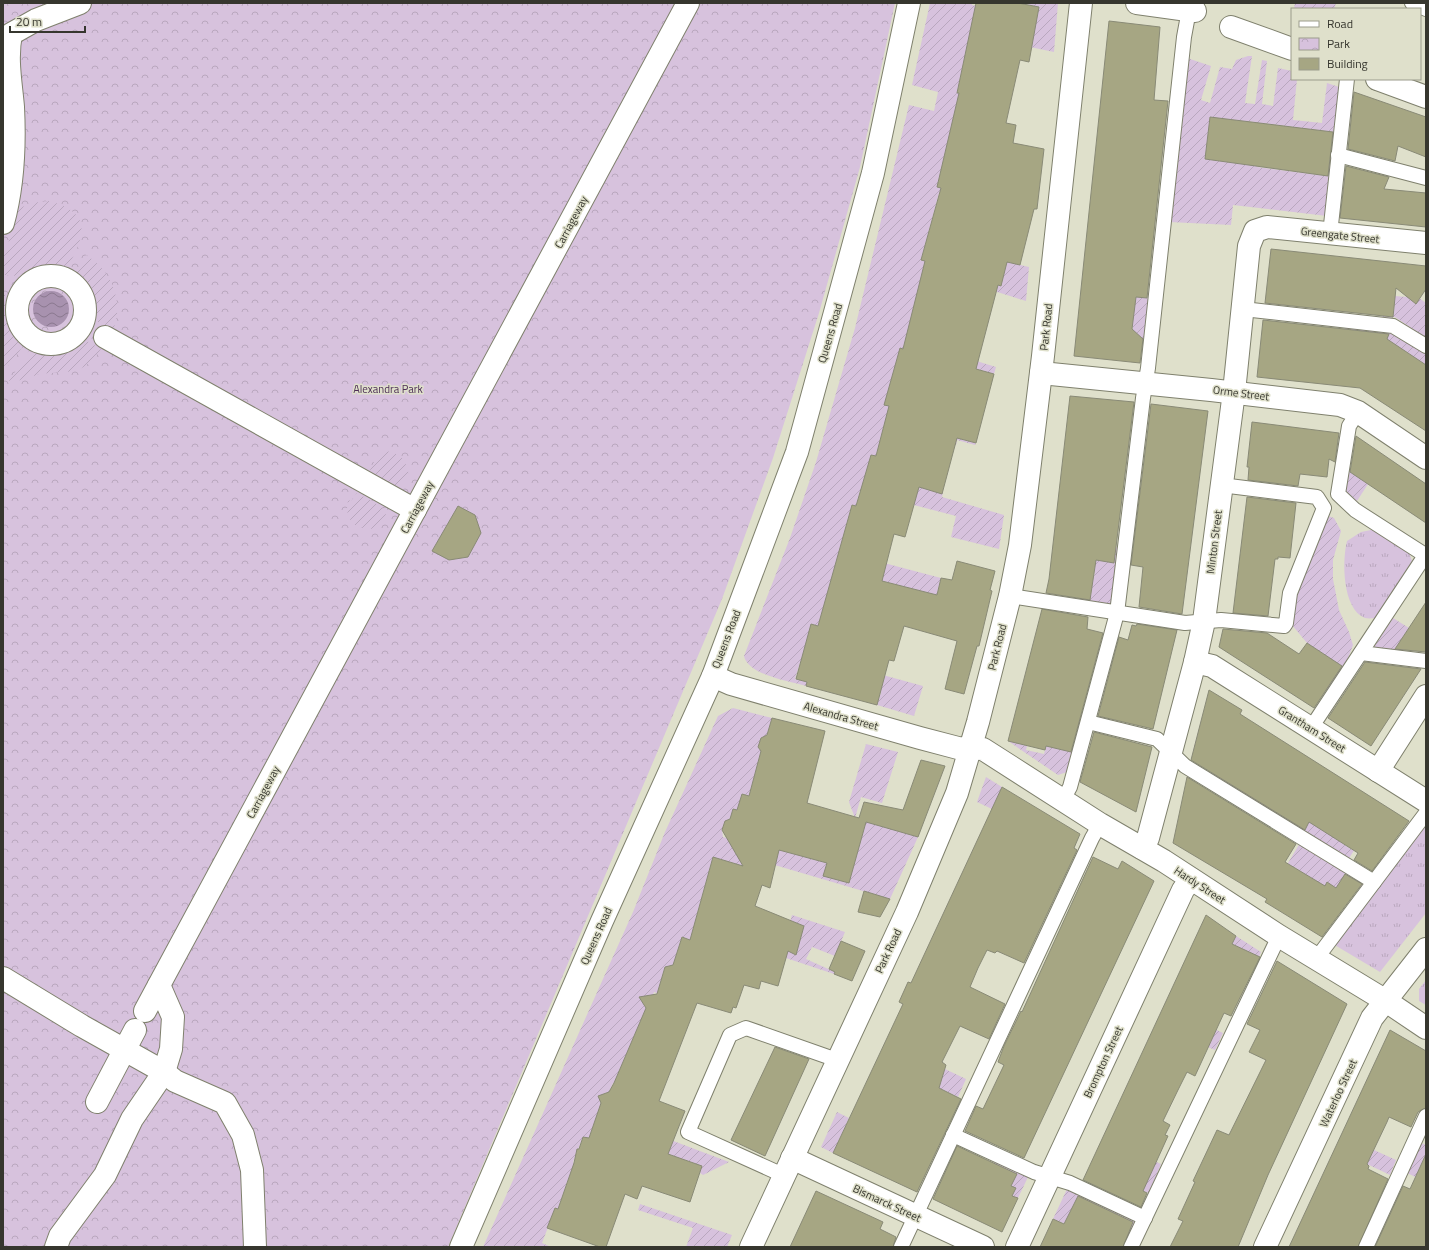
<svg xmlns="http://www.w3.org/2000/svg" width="1429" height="1250" font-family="'Titillium Web',sans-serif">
<defs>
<pattern id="grass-tufts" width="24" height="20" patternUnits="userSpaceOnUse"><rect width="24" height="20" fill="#d7c2dd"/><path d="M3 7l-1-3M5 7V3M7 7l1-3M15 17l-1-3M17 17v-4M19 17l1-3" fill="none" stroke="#b9a7be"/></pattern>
<pattern id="park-crowns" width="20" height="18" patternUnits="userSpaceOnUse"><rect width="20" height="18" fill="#d7c2dd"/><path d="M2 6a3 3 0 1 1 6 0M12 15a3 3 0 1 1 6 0" fill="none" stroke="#b9a7be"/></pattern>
<pattern id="garden-furrows" width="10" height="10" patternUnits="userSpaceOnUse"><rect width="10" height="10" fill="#d7c2dd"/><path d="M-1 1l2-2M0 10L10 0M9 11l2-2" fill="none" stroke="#b9a7be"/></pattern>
<pattern id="water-waves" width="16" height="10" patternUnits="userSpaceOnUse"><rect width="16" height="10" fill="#a892af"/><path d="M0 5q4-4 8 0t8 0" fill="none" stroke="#8a788f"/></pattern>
</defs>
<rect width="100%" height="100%" fill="#dfe0cb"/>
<g fill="url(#grass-tufts)">
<path d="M1376,529L1407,547L1412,561L1377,618C1374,618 1369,619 1365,618C1342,609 1342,560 1347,541L1361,532Z"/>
<polygon points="1425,827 1426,913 1380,972 1333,944"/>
<polygon points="1426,980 1426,1005 1419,1001 1419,989"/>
</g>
<polygon fill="url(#park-crowns)" points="3,3 895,3 860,167 819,313 773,458 722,599 448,1247 3,1247"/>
<g fill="url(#garden-furrows)" fill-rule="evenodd">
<path d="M930,3H972V5L1037,17L1039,7L1026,4V3H1058L1054,52L1030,47L972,25L957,92L999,103L957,104L937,187L976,197L990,138L1023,145L1020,163L1042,168L1041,170L989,206L939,193L921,260L970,273V359L996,367L994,374L968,366L885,405L953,423L950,436L976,443L975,445L957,440L956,445L884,425L876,456L871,455L867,472L943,493L942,497L1004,515L999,549L951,537L956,516L860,491L856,506L852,505L844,533L848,537L850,554L941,578L932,613L934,595L872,578L818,626L811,624L807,665L800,663L795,679L807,682L806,686C789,681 748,675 744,656L790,538L816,462L855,328L909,105L934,111L938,92L912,85Z"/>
<polygon points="1295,3 1336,3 1334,9 1294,9"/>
<path d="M1248,56H1252L1245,103L1255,104L1262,60L1267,61L1262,104L1273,106L1278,68L1292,71V79H1297L1293,120L1322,123L1327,83L1339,87L1327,216L1233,205L1231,225L1169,222L1187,58L1211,66L1201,100L1210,103L1220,67L1232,69L1236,60ZM1210,118L1242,125L1243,121L1255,122V127L1228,162L1205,159ZM1262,123L1333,132L1327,176L1257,167Z"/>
<path d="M49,201C94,213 85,236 66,270C56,267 45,265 35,267C23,271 16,280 3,274V255L9,241L18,209L31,203Z"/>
<path d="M86,255C111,270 125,302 113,330L94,320L91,293L74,275Z"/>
<polygon points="1007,262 1029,267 1026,301 994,291 995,285 1001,286"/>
<polygon points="1421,270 1419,298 1426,303 1426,338 1395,317 1382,319 1383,311 1394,311 1395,296 1407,297"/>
<path d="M3,293C15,300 9,316 14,327C16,333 22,337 26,342L3,373Z"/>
<polygon points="1136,297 1150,298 1145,340 1132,339 1133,326 1113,324"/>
<polygon points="1345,327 1390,332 1426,354 1426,382 1411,355 1404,350 1343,341"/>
<path d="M79,340L87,341L101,349C81,377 71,370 42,374C29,376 21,382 9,381L33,345C51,351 63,350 79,340Z"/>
<path d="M382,451C399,451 406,459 409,475L402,486L396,488L369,472L374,462L371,460Z"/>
<polygon points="1345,469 1368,484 1357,501 1343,492"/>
<path d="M357,493L382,507L387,517C380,533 367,530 353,524L348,516L347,509L348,500L351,501Z"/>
<polygon points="1328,516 1334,518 1341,531 1333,560 1333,579 1339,610 1349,632 1353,645 1345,666 1329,691 1309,680 1325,655 1307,643 1292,625 1294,594"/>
<polygon points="1114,547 1120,548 1111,607 1080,602 1080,594 1091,595 1092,585 1082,583 1083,577 1094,578 1095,566 1086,564"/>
<polygon points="1393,618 1409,628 1392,653 1373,651 1374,647"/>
<polygon points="861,669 923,686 914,716 877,705 881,692 856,685"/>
<polygon points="1058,706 1084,713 1070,771 1058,775 1008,741 1027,746 1026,750 1044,754 1046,746 1062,750 1064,744 1073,746 1079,723 1055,717"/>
<path d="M733,708L772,718L767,735L761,738L758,747L761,751L751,796L742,794C739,805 736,817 725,821L722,830L723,837L778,854L779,850L827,863L824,876L849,883L865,825L855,818L849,802L866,744L898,752L882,803L861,797L855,818L918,837L890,899L761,861L758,871L713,857L695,921L787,932L792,915L845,932L835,956L812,947L806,959L835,972L834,974L777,955L701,943L682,937L673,965L665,967L662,976L667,981L662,995L654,992L653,995L647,996L644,1005L646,1009L638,1035L635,1034L630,1046L632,1047L628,1057L625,1056L617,1084L613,1083L609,1092L603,1094L600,1102L603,1109L602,1114L729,1162L703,1175L700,1173L702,1166L642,1145L583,1137L573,1162L576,1165L567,1182L558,1209H555L542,1243L551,1247H483L633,912L665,832L718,716Z"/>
<polygon points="1201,721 1349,827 1340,842 1352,850 1361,835 1363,836 1348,860 1211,776 1216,767 1193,751"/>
<polygon points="986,777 1002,787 992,809 977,802"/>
<polygon points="1300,843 1365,884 1361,889 1348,881 1331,905 1327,883 1318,896 1296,882 1302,872 1294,867 1288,877 1282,873"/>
<polygon points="1236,936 1261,952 1254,967 1236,958 1241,948 1232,944"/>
<polygon points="1200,1022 1223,1033 1215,1050 1208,1047"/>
<polygon points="945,1069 966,1079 958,1097 913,1076 941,1078"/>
<polygon points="837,1112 849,1118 833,1153 821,1147"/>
<polygon points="1421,1143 1426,1145 1426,1182 1407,1173"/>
<polygon points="1374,1150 1396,1160 1390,1175 1367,1164"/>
<polygon points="1135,1153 1161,1164 1149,1193 1143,1191"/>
<polygon points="996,1159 1029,1175 1018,1198 1012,1196 1016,1188 1004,1183 983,1184"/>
<path d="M1067,1189L1137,1221L1131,1234C1107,1223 1078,1231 1053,1219Z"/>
<polygon points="640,1204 732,1235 727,1247 686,1247 693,1228 638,1210"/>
</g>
<circle fill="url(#water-waves)" cx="51" cy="309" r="18"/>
<g fill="#a6a683" stroke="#898a76">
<polygon points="976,3 1018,3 1039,7 1029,62 1020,60 1006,123 1016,125 1013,143 1044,149 1037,209 1034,209 1020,265 1007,262 1001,286 998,285 976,369 994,374 976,443 957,438 942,494 919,487 905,537 894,534 882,581 937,595 941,578 952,580 957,561 995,571 990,590 992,591 979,646 977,646 964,694 945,689 957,641 904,626 894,661 889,660 877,705 806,686 807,682 796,679 811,624 818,626 852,505 856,506 871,455 876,456 889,406 884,405 900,348 903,349 925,261 921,260 941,188 937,187 959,93 957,93"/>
<polygon points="1109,21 1160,27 1154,100 1168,101 1147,298 1136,297 1132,329 1143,339 1140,363 1074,356"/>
<polygon points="1354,92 1426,117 1426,157 1398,146 1395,161 1348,149"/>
<polygon points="1210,117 1333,132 1328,176 1205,159"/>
<polygon points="1346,166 1389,177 1384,189 1426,193 1426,227 1340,218"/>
<polygon points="1271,249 1426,266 1426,289 1416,304 1396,288 1393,317 1265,303"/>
<polygon points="1263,320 1389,334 1387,339 1426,365 1426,431 1360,388 1257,377"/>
<polygon points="1070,396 1134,402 1114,563 1096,560 1090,600 1046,593 1049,579"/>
<polygon points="1151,404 1208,411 1182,614 1139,607 1143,567 1131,565"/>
<polygon points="1252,422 1339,433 1335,462 1329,459 1327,477 1300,474 1298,486 1248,480 1249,467 1247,467"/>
<polygon points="1356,436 1426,484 1426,523 1350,472"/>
<polygon points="1247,497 1296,503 1290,558 1278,557 1278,559 1275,559 1268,616 1233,613"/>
<polygon points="458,506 475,515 481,533 468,557 449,560 432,551"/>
<polygon points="1426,602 1426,652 1395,649"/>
<polygon points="1042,609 1088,617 1087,629 1103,633 1071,752 1046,746 1045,750 1008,741"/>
<polygon points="1137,624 1177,630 1153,729 1098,716 1119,637 1128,640 1132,625 1136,626"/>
<polygon points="1223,629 1267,633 1299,654 1307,643 1342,666 1314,708 1219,647"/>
<polygon points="1365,662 1421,669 1371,746 1328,718"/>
<polygon points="1209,690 1242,710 1240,714 1409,821 1372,871 1354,860 1358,853 1309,822 1305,830 1191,760"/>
<polygon points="772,718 825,731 807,803 859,818 864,802 903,810 921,760 945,766 918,837 866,822 849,883 823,876 827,863 779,850 770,888 762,885 755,906 804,926 796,955 788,951 778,986 761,981 759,989 744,985 736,1008 733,1007 731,1013 697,1003 659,1101 685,1111 668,1154 702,1166 690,1202 642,1186 637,1199 625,1194 606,1247 600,1247 547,1228 555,1208 558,1209 574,1163 577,1149 579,1149 583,1137 589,1138 601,1103 598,1096 609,1092 614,1083 646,1008 639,997 657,994 665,967 673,965 682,937 690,940 713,857 743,866 722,830 725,821 730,819 733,809 737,810 742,794 749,796 761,751 758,747 761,738 767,735"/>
<polygon points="1094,732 1152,747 1136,812 1080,782"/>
<polygon points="1187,777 1296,844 1285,862 1325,886 1327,882 1336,888 1345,874 1362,884 1322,937 1265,902 1267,899 1173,843"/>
<polygon points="1002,787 1080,834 1074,848 1077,850 1024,963 997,951 995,953 987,950 978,968 970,987 1005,1004 989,1039 960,1026 942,1062 946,1065 939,1088 961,1099 917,1192 833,1153 903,1004 899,1002 908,982 911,983"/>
<polygon points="1093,857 1118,869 1122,861 1154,881 1024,1158 965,1131 976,1106 983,1109 1004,1065 998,1062 1004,1046 1021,1011 1022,1012"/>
<polygon points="864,891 890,899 880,917 858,912"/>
<polygon points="1206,915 1236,936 1232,944 1260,957 1231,1016 1224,1013 1195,1076 1187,1072 1178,1090 1163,1121 1170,1125 1165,1135 1168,1136 1143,1191 1147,1193 1141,1207 1083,1180"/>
<polygon points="841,941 865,951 852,981 834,974 835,972 829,969"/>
<polygon points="1277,961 1347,1004 1268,1175 1238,1247 1170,1247 1183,1221 1178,1219 1195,1182 1193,1181 1217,1130 1229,1135 1266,1060 1249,1052 1260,1030 1247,1024"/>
<polygon points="1390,1030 1426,1051 1426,1108 1418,1112 1411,1127 1389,1117 1387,1122 1367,1164 1369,1166 1368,1169 1388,1179 1358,1247 1289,1247"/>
<polygon points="775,1047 809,1059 765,1156 731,1140"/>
<polygon points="957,1146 1017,1174 1011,1186 1016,1188 1012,1196 1018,1198 1002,1232 933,1199"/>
<polygon points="1426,1154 1426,1247 1375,1247 1403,1186 1410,1189"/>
<polygon points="816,1191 883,1222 880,1229 896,1237 893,1247 790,1247"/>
<polygon points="1078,1196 1133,1222 1123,1247 1040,1247 1053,1219 1064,1224"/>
</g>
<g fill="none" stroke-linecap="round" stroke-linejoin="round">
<defs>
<g id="lane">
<polyline points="1412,3 1426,9"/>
<polyline points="1338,155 1426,178"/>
<polyline points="1330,234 1347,79"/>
<polyline points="1243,309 1393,326 1426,346"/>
<polyline points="1358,412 1349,426 1338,494 1355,510 1425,555"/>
<polyline points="1010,596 1185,623 1221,620 1284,626 1286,623 1290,593 1324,508 1317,497 1221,485"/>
<polyline points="1361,653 1426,661"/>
<polyline points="1088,722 1157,739 1185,766 1374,882"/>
<polyline points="1311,728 1426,554"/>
<polyline points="1063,800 1070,787 1117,613 1143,398 1148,368 1184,37 1189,10"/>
<polyline points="1316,959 1426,813"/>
<polyline points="953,1135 1034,1172 1070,1183 1145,1218"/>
<polyline points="783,1175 688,1132 730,1035 746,1028 837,1060"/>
<polyline points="901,1247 1092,838 1100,824"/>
<polyline points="1131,1247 1279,936"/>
<polyline points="1366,1247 1426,1116"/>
</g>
<g id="street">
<polyline points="1137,3 1195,11"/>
<polyline points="1231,27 1292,49"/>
<polyline points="1377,79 1426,97"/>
<path d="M3,223C13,186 15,146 13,107C11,83 6,59 11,34L36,20L80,3"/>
<circle cx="51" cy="310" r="34"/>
<polyline points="105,337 415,510"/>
<polyline points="1041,373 1211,390 1340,405 1358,412 1426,458"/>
<polyline points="1195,662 1212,666 1426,801"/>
<polyline points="713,676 731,684 920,738 958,748 983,749 1100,824 1164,861 1279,936 1386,1001 1426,1028"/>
<polyline points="1378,771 1426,696"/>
<polyline points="1142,848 1148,838 1195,662 1204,621 1234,392 1249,246 1255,231 1267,227 1426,243"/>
<polyline points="3,978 82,1026 164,1072 175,1081 225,1103 243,1135 252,1170 255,1247"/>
<polyline points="145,1011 688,3"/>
<polyline points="97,1102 135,1030"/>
<polyline points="792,1158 983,1247"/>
<polyline points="56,1247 60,1236 105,1175 132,1119 164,1072 171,1049 173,1017 159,985"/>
<polyline points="461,1247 602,921 713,676 797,452 873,173 909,3"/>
<polyline points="1017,1247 1183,890 1191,879"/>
<polyline points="1265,1247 1372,1018 1426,949"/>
</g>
<polyline id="secondary" points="751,1247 907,912 957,793 978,722 1010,596 1020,545 1043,356 1081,3"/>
</defs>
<use href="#lane" stroke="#7f806d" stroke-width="16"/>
<use href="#street" stroke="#7f806d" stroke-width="24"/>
<use href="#secondary" stroke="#7f806d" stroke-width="24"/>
<use href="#lane" stroke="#fff" stroke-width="14"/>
<use href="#street" stroke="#fff" stroke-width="22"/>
<use href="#secondary" stroke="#fff" stroke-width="22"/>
</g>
<g text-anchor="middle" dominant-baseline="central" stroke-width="3" stroke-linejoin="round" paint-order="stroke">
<g font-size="11" fill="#36362e" stroke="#dfe0cb">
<text transform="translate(571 222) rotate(-62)">Carriageway</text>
<text transform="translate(1340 235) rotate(6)">Greengate Street</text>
<text transform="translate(1046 327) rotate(-84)">Park Road</text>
<text transform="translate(830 333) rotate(-74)">Queens Road</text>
<text transform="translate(1241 393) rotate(7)">Orme Street</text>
<text transform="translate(417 507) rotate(-62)">Carriageway</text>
<text transform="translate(1214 542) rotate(-83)">Minton Street</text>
<text transform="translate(726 639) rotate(-69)">Queens Road</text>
<text transform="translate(997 647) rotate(-76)">Park Road</text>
<text transform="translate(841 716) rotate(16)">Alexandra Street</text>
<text transform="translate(1312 729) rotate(32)">Grantham Street</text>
<text transform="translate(263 792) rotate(-62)">Carriageway</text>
<text transform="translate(1200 885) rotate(33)">Hardy Street</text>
<text transform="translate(596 936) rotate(-66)">Queens Road</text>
<text transform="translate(888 951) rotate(-65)">Park Road</text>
<text transform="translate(1103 1062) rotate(-65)">Brompton Street</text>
<text transform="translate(1338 1093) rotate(-65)">Waterloo Street</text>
<text transform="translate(887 1203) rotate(25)">Bismarck Street</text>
</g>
<g font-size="11" fill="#4d2d56" stroke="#dfe0cb">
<text x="388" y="389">Alexandra Park</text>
</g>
</g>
<rect width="1429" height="1250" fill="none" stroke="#36362e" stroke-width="8"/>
<rect x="1291" y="8" width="130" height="72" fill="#dfe0cb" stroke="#9b9c8c"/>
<rect x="1299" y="21" width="20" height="6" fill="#ffffff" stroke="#9b9c8c"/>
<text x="1327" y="28" font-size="12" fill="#36362e">Road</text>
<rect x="1299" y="38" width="20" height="12" fill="url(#park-crowns)" stroke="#9b9c8c"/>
<text x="1327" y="48" font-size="12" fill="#36362e">Park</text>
<rect x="1299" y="58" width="20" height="12" fill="#a6a683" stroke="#9b9c8c"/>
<text x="1327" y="68" font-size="12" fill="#36362e">Building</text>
<path d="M10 26v6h75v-6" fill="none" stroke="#36362e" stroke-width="2"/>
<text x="16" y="26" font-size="12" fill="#36362e" stroke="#dfe0cb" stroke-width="3" paint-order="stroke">20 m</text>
</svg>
